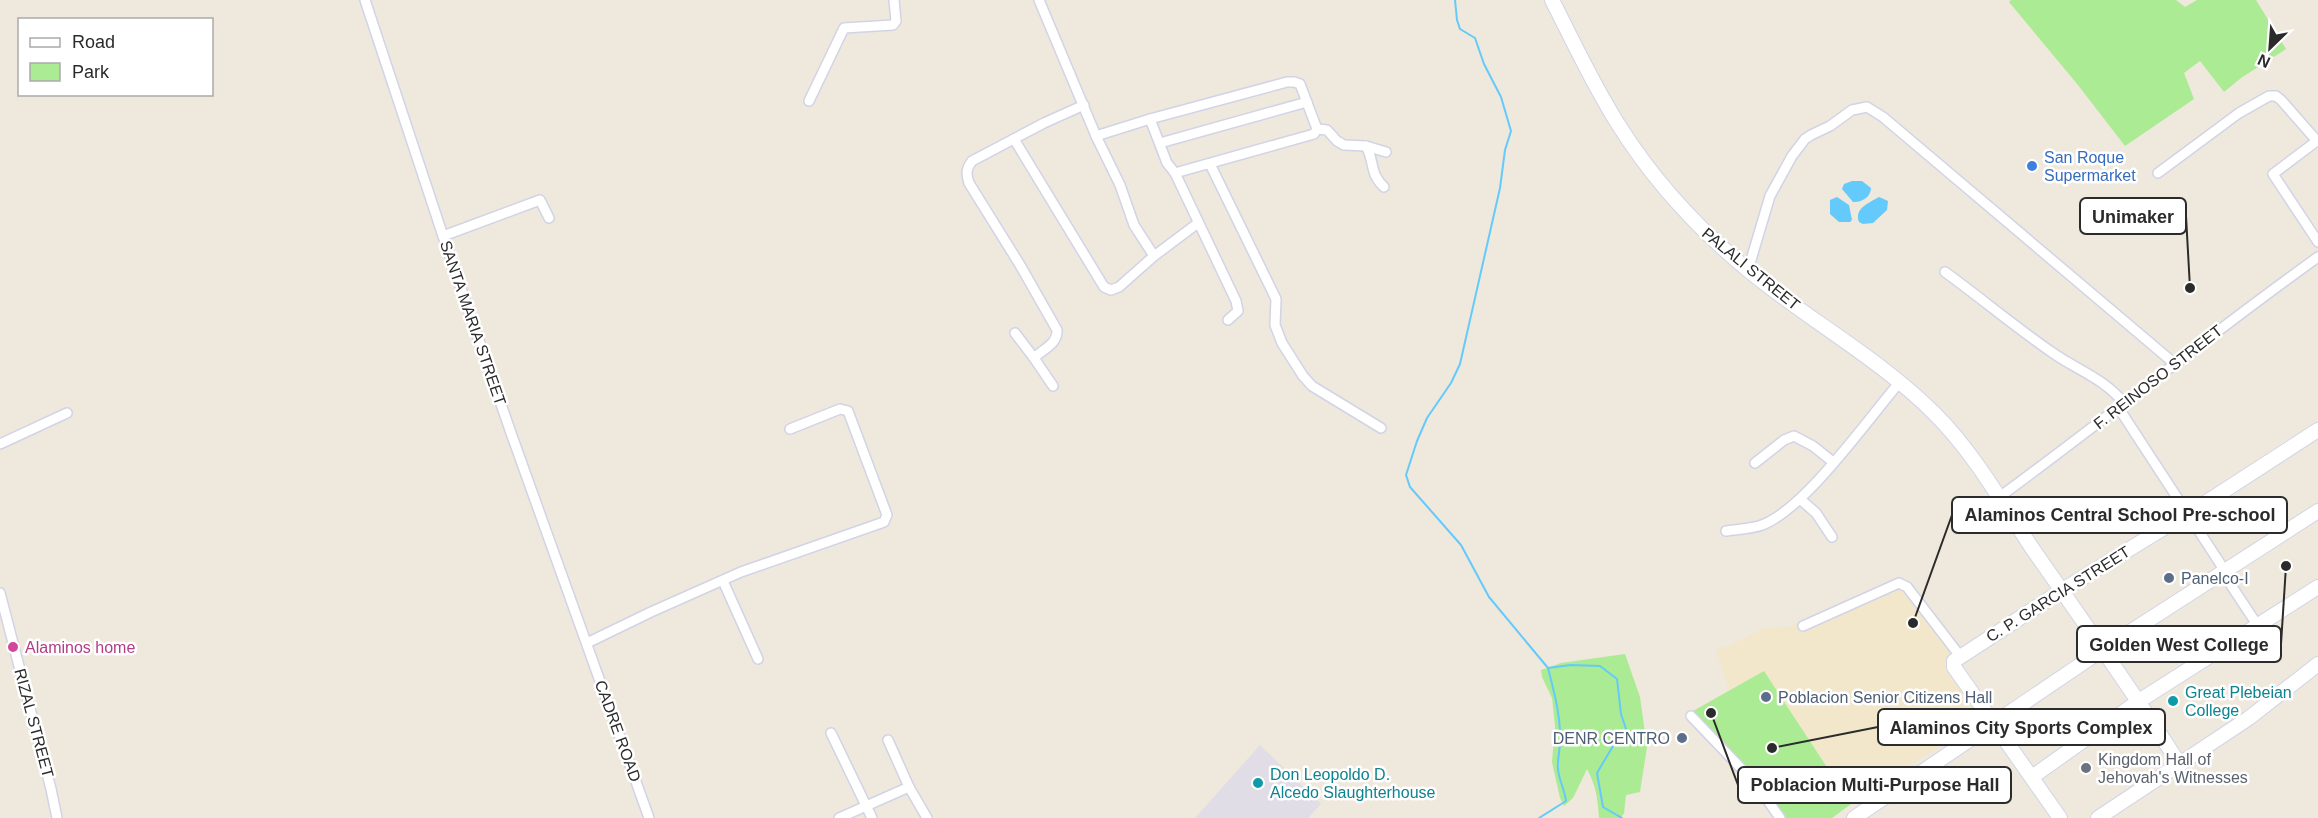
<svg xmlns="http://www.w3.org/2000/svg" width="2318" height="818" font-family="Helvetica,sans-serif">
<rect width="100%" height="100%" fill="#efe8dc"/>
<polygon fill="#e0dde6" points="1260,745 1321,804 1308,818 1195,818"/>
<polygon fill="#f2e7ca" points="1897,581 1957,653 1944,663 1982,720 1850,802 1764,671 1729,690 1716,649 1728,646 1765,628 1788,627 1852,603"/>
<g fill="#abeb93">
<polygon points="2011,0 2176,0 2185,7 2197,0 2256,0 2286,49 2241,78 2224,92 2200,61 2184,73 2194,99 2125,146 2078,85 2009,2"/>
<path d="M1625,654L1640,697L1647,747L1640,792L1626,795L1624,813L1621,818H1599C1598,800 1596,785 1587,769L1573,798L1564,806L1560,798L1552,762L1555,726L1552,698L1542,677L1541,670L1561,663Z"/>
<polygon points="1764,671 1851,804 1832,818 1786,818 1764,787 1693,711"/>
</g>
<g fill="#64cafc">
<path d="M1852,181H1862L1871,188C1871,197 1861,203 1853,202L1842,189L1844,184Z"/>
<polygon points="1837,197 1849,205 1852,220 1850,222 1839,222 1830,214 1830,200"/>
<path d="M1879,197L1888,201L1887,210L1873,223L1863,224L1859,222C1854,208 1869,203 1879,197Z"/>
</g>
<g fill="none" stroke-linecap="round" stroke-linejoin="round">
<g stroke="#64cafc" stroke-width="2">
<polyline points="1455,0 1457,20 1460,29 1475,38 1484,64 1501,97 1511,131 1505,150 1500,188 1460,364 1451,383 1427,418 1417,441 1406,475 1410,487 1461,545 1489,597 1548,668 1571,665 1600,666 1617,679 1621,714 1627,732 1616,741 1597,773 1603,807 1622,818"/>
<path d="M1539,818L1566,801C1565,790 1559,781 1558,769C1557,760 1560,751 1560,742C1561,716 1554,692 1548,668"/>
</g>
<defs>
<g id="street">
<polyline points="365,0 443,236 511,433 649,818"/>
<polyline points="1039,0 1096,136 1120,185 1134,225 1154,256"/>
<polyline points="809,101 844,28 893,25 896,21 894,0"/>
<polyline points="1150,119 1167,163 1175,173 1236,301 1238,311 1228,320"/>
<polyline points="1317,129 1327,130 1337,141 1344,145 1366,146 1386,152"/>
<polyline points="1096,136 1150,119 1287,82 1294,82 1300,84 1317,129 1314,134 1175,173"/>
<polyline points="1014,139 1104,287 1111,290 1119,287 1154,256 1198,223"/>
<polyline points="2318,140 2273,174 2318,242"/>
<polyline points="1160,143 1307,102"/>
<path d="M1366,146C1375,162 1369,173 1384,187"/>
<polyline points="1210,164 1276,299 1275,325 1282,343 1303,376 1312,386 1381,428"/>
<polyline points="2158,173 2239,113 2269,96 2276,96 2281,100 2317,141"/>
<polyline points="443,236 540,200 549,218"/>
<polyline points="1748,270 1770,196 1792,156 1805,139 1811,135 1830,126 1852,110 1867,107 1883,117 2175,364"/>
<path d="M1945,272C1981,298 2015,327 2053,353C2079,371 2103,378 2124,403"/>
<polyline points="1015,333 1034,358"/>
<path d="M1053,386L1034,358C1043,349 1058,344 1057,330L1020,265L969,183C966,174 966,169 972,161L1044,123L1084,105"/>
<polyline points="2118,407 2225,571"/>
<polyline points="0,444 67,413"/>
<polyline points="1755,463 1784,440 1794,436 1813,446 1833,462"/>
<path d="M1998,498C2106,419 2209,335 2318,257"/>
<polyline points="1800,499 1816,513 1832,537"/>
<path d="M1726,531C1738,529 1751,529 1762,525C1805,509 1868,419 1899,383"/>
<polyline points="2223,573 2258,626"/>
<polyline points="723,581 758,659"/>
<polyline points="0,593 51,789 57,818"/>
<polyline points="1803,626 1899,583 1907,587 1960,656"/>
<polyline points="587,643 651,612 741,572 884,522 887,515 848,411 840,409 790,429"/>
<polyline points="1691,716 1757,785 1780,818"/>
<polyline points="831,733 872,818"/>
<polyline points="888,740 909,787 927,818"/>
<polyline points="839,818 909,787"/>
</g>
<g id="secondary">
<path d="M1552,0C1573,41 1593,85 1618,124C1653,180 1697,228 1748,270C1808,320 1879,358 1935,414C1974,453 2002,503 2032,548C2082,620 2133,691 2180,765"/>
<polyline points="2032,777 2139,701 2318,587"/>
<polyline points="1854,818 2102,650 2318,511"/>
<polyline points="2060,818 1954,667 1954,661 2061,591 2216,496 2318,430"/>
<polyline points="2098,818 2249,718 2318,664"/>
</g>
</defs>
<use href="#street" stroke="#d1d4e6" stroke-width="12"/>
<use href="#secondary" stroke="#d1d4e6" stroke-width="16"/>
<use href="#street" stroke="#fff" stroke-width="9"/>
<use href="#secondary" stroke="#fff" stroke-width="14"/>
</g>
<circle fill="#3f7fe0" stroke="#fff" stroke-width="2" cx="2032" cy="166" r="6"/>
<g fill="#5c6f8a" stroke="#fff" stroke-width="2">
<circle cx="2169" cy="578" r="6"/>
<circle cx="1766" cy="697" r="6"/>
<circle cx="1682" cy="738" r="6"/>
</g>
<circle fill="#d1479c" stroke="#fff" stroke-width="2" cx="13" cy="647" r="6"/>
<g fill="#0f9aa8" stroke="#fff" stroke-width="2">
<circle cx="2173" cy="701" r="6"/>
<circle cx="1258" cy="783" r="6"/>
</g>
<circle fill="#6b7280" stroke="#fff" stroke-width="2" cx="2086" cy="768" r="6"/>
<g text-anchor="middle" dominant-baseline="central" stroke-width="5" stroke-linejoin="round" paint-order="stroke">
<g font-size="16" fill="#366cbe" stroke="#fff" text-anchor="start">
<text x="2044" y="157">San Roque<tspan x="2044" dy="18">Supermarket</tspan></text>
</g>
<g font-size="16" fill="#2b2b2b" stroke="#fff">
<text transform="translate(1751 269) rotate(39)">PALALI STREET</text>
<text transform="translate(473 323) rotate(71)">SANTA MARIA STREET</text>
<text transform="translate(2158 377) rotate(-38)">F. REINOSO STREET</text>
<text transform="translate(2058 594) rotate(-32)">C. P. GARCIA STREET</text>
<text transform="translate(34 723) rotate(75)">RIZAL STREET</text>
<text transform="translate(618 731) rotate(70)">CADRE ROAD</text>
</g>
<g font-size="16" fill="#4e5e75" stroke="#fff" text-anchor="start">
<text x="2181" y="578">Panelco-I</text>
<text x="1778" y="697">Poblacion Senior Citizens Hall</text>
<text x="1670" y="738" text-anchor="end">DENR CENTRO</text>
</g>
<g font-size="16" fill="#b23c85" stroke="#fff" text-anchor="start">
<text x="25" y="647">Alaminos home</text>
</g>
<g font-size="16" fill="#0d838f" stroke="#fff" text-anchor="start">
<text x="2185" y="692">Great Plebeian<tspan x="2185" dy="18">College</tspan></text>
<text x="1270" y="774">Don Leopoldo D.<tspan x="1270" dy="18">Alcedo Slaughterhouse</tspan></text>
</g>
<g font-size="16" fill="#5b616d" stroke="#fff" text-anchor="start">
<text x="2098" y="759">Kingdom Hall of<tspan x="2098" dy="18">Jehovah's Witnesses</tspan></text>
</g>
</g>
<path fill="none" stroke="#2b2b2b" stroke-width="2" d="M2190 288L2186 216M1913 623L1952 515M2286 566L2281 644M1772 748L1878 727M1711 713L1738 785"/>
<g fill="#2b2b2b" stroke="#fff" stroke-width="2">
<circle cx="2190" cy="288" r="6"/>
<circle cx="1913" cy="623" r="6"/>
<circle cx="2286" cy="566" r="6"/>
<circle cx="1772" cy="748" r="6"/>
<circle cx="1711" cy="713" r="6"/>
</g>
<g fill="#fff" stroke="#2b2b2b" stroke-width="2">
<rect x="2080" y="198" width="106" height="36" rx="6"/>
<rect x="1952" y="497" width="335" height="36" rx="6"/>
<rect x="2077" y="626" width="204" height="36" rx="6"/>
<rect x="1878" y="709" width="287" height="36" rx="6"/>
<rect x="1738" y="767" width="273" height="36" rx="6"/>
</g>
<g font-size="18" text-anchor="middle" font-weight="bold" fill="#2b2b2b">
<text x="2133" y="223">Unimaker</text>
<text x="2120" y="521">Alaminos Central School Pre-school</text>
<text x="2179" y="651">Golden West College</text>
<text x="2021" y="734">Alaminos City Sports Complex</text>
<text x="1875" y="791">Poblacion Multi-Purpose Hall</text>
</g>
<rect x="18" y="18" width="195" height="78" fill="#ffffff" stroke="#aaaaaa" stroke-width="1.5"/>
<rect x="30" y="38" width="30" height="9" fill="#ffffff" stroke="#aaaaaa" stroke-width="1.5"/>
<text x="72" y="48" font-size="18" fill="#2b2b2b">Road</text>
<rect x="30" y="63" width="30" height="18" fill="#abeb93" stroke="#aaaaaa" stroke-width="1.5"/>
<text x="72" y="78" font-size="18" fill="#2b2b2b">Park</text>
<g transform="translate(2270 48) rotate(205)" stroke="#ffffff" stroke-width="4.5" paint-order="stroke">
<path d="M0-4.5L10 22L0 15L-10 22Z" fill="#2b2b2b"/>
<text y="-9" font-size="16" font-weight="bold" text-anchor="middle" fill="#2b2b2b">N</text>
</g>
</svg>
